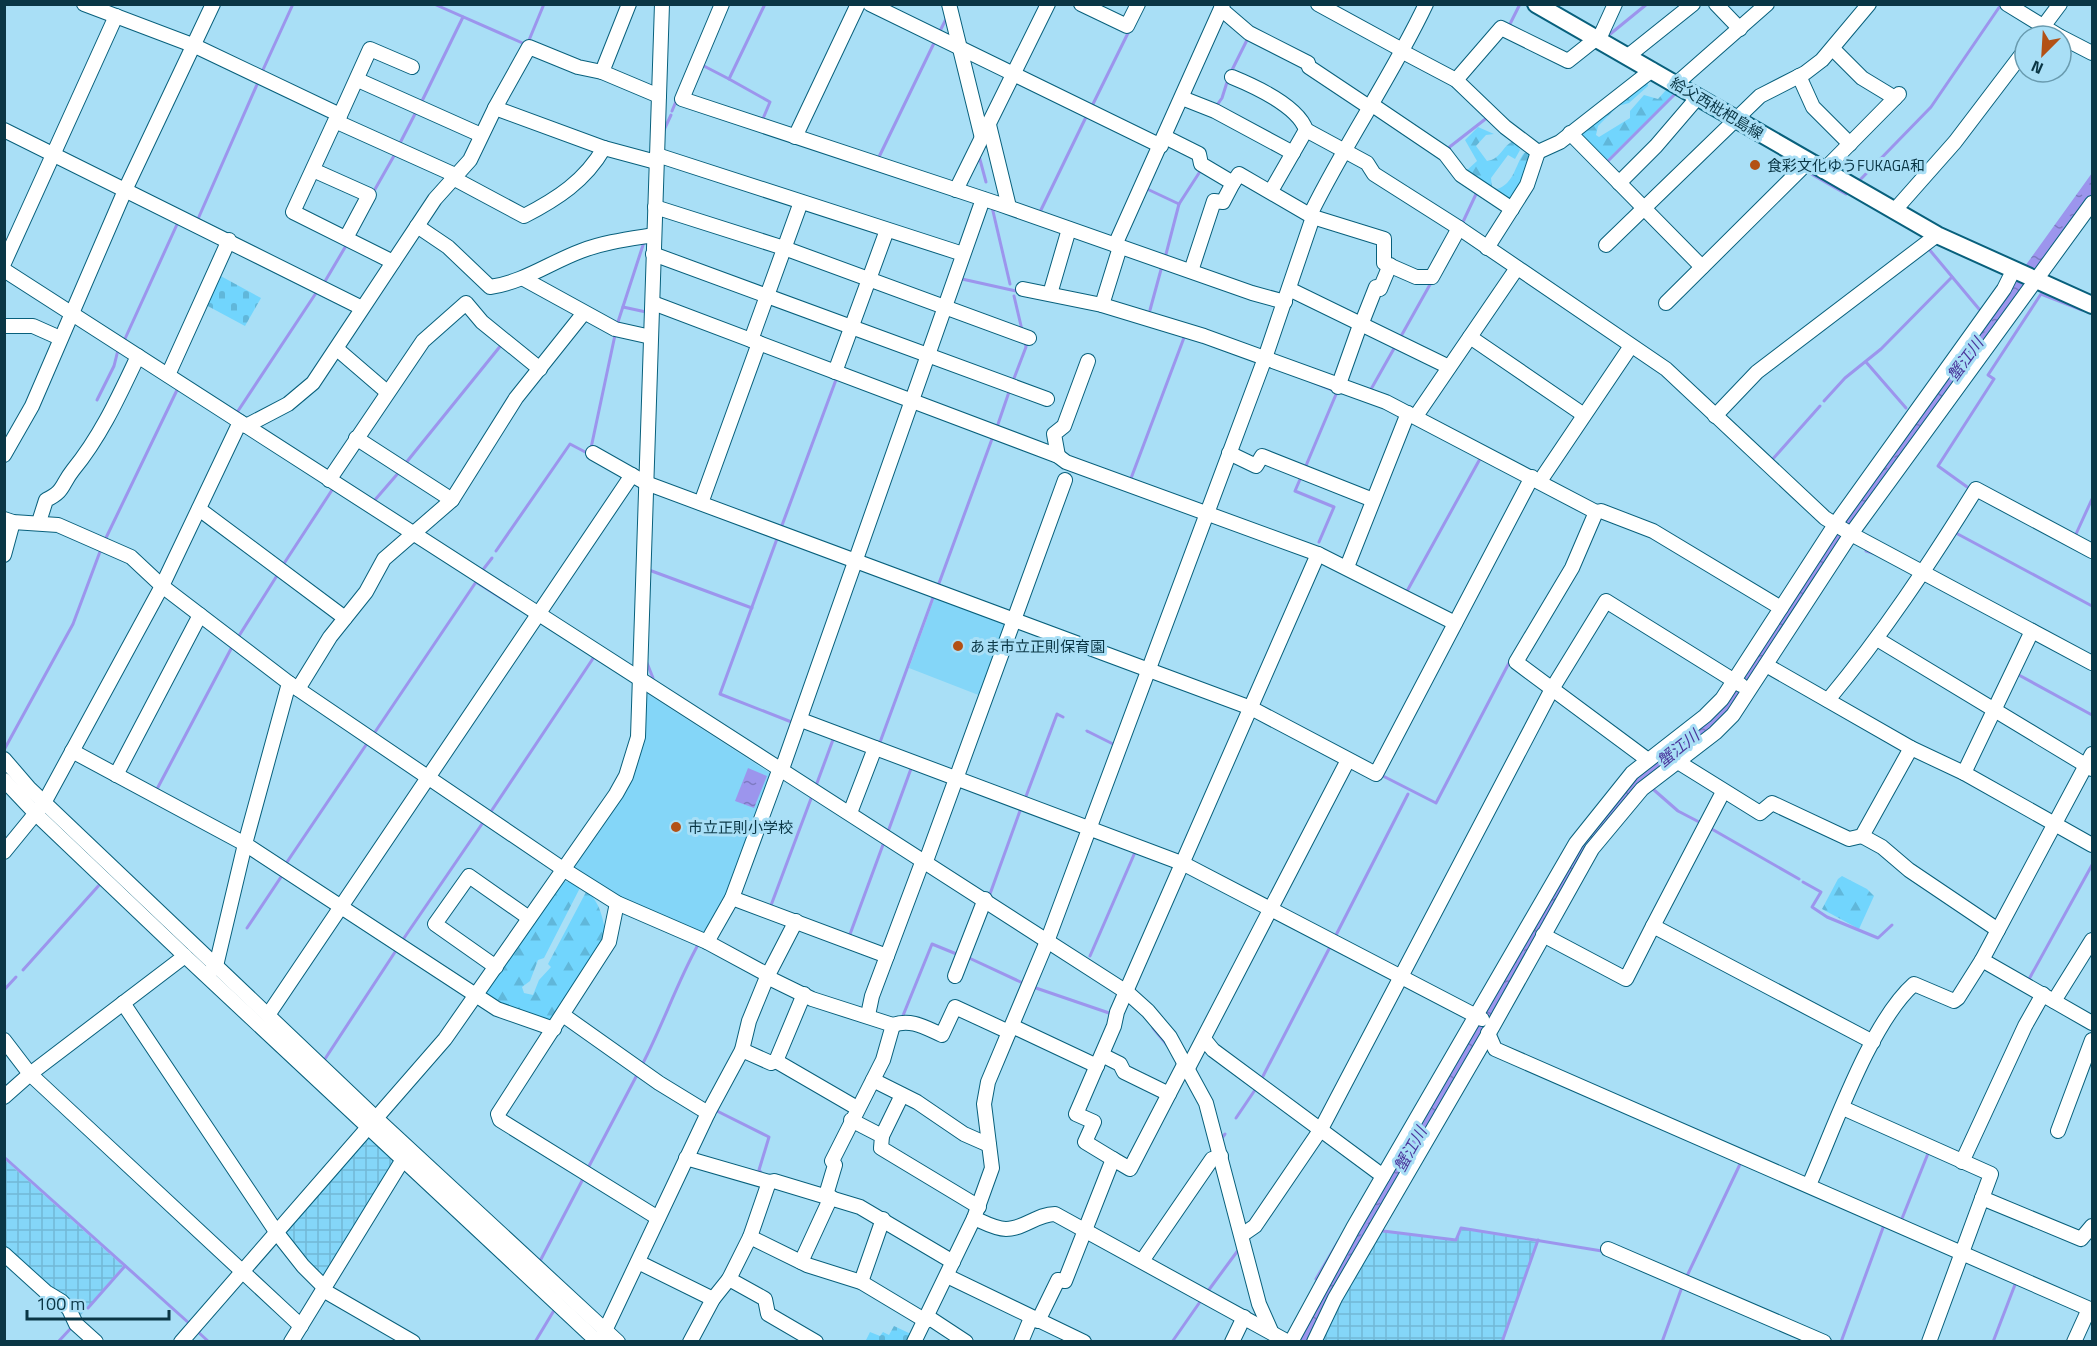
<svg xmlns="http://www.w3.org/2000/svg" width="2097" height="1346" font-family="'Titillium Web','Noto Sans JP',sans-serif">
<defs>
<pattern id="industrial-grid" width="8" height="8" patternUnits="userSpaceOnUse" patternTransform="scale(1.5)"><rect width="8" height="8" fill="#84d6f8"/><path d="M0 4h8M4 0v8" fill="none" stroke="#71b8d6"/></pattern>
<pattern id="forest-firs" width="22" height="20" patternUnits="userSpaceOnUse" patternTransform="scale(1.5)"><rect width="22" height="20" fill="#71d5fd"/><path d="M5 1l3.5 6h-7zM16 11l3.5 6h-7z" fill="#60b7da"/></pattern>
<pattern id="cemetery-stones" width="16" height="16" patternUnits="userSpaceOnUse" patternTransform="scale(1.5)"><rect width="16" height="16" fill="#71d5fd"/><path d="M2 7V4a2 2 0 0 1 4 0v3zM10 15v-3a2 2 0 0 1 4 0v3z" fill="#60b7da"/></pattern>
<pattern id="water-ripples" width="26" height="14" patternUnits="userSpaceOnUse" patternTransform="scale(1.5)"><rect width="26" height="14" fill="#9c95ed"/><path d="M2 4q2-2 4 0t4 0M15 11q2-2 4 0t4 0" fill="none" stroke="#7d7ac2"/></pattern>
</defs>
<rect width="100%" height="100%" fill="#a9dff6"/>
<g fill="#84d6f8">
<polygon points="936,594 1008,624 981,696 909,668"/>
<polygon points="648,694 773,775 727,896 705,936 634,907 573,871 572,864 624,790 643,696"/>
</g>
<g fill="url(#industrial-grid)">
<polygon points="370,1134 397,1159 322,1281 283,1232"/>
<polygon points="5,1160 123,1266 80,1316 5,1251"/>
<polygon points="1462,1229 1537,1242 1501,1341 1321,1342 1337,1304 1377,1231 1456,1241"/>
</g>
<g fill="url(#forest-firs)">
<polygon points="1647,78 1648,86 1629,103 1618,106 1598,126 1596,135 1599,137 1630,118 1630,111 1644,95 1658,99 1666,90 1673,92 1672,96 1605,162 1582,137 1583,126"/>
<path d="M1478,127L1494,134L1486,135L1476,146L1487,161C1502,159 1502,145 1514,141L1520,150L1515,159L1508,155L1491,178L1492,187L1497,189C1514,184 1515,165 1524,153H1530L1527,178L1511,205L1465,172L1477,161L1465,140Z"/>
<polygon points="1842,876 1867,889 1874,896 1859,929 1822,909 1838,879"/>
<path d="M562,881L582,884L544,958L538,960L530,981L522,987L524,993L533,995L539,980L551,967L548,964L586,892C600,899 604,923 606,936L551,1023L499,1005L484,995Z"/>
</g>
<g fill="url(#cemetery-stones)">
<polygon points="217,274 261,298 245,326 204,304"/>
<polygon points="894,1326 911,1334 907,1341 865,1342 870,1332 880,1336 883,1332 889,1335"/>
</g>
<g fill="url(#water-ripples)">
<polygon points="2092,173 2092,194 1848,529 1732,708 1588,847 1312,1341 1297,1342 1316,1298 1579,843 1635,776 1706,718 1836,529"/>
<polygon points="748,768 767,776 754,808 735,801"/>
</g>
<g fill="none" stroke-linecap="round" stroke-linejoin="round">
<g stroke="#9c95ed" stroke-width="3">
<polyline points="434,4 527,45 544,4"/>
<polyline points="1509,26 1520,4"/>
<polyline points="939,33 947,17"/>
<polyline points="1609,35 1647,4"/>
<polyline points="702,65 729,79"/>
<polyline points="262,72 293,4"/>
<polyline points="1231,72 1248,38"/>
<polyline points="422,101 463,17"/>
<polyline points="1092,106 1130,29"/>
<polyline points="1215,108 1222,98 1228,79"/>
<polyline points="672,111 677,99"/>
<polyline points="762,121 770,102 729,79 765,4"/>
<polyline points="664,130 671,115"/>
<polyline points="399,145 416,112"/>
<polyline points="1447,149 1488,117"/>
<polyline points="979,156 986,182"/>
<polyline points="878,159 935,41"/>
<polyline points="1606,163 1676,93"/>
<polyline points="1806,171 1846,194"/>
<polyline points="1858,182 1931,107 2000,6 2003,7"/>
<polyline points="1145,188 1179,204"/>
<polyline points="374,191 395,154"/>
<polyline points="992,207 1010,284"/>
<polyline points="1039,214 1087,115"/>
<polyline points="198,219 259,80"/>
<polyline points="1462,224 1477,192"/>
<polyline points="1928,248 1979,309"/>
<polyline points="1165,258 1179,204 1201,170"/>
<polyline points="962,279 1016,291"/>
<polyline points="324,283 347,244"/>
<polyline points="1014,296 1022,330"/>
<polyline points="623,307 646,312"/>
<polyline points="1150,310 1162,266"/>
<polyline points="617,325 644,242"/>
<polyline points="1400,338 1432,281"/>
<polyline points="124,341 179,220"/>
<polyline points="1866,362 1906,408"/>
<polyline points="1013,381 1026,347 1025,342"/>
<polyline points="1310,381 1335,391"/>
<polyline points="1370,391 1396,345"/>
<polyline points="97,400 114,366 118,350"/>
<polyline points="1824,401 1845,378 1881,349 1952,277"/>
<polyline points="236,414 318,290"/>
<polyline points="997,427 1010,389"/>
<polyline points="591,448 615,335"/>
<polyline points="1771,461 1820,406"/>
<polyline points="405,464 502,344"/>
<polyline points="1305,468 1337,392"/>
<polyline points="1301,477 1295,491 1334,507 1319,542"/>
<polyline points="1130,481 1185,335"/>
<polyline points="1970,489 1938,466 1994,379 1988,375 2041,294 2082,310"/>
<polyline points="374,501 400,471"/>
<polyline points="781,528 837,377"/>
<polyline points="1954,532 2092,606"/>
<polyline points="2076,534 2092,499"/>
<polyline points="778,536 720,694 794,723"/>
<polyline points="104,542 178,388"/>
<polyline points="496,551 570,444 589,454"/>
<polyline points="1866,551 1876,554"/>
<polyline points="283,565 334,487"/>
<polyline points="649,570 752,608"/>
<polyline points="482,571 492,558"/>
<polyline points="938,586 992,439"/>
<polyline points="1406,593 1481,457"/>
<polyline points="237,639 278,574"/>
<polyline points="647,663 653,678"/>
<polyline points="2017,674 2092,715"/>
<polyline points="1087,731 1115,745"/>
<polyline points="373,735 476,582 517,608"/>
<polyline points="879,745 934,595"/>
<polyline points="4,750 73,624 101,549"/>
<polyline points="1381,775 1436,803 1511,659"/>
<polyline points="817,783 834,737"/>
<polyline points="1654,790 1678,811 1701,823"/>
<polyline points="156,791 233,645"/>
<polyline points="1025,799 1057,714 1063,717"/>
<polyline points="490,813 594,657"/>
<polyline points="1710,828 1799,879"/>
<polyline points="889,829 912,766"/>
<polyline points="285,865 368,742"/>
<polyline points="1803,882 1821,892 1812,907 1827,917 1878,938 1892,925"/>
<polyline points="990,894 1021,808"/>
<polyline points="770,908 812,796"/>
<polyline points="148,911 207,966"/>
<polyline points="247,928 283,874"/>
<polyline points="849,937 884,842"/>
<polyline points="1335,937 1408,794"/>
<polyline points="402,941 484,821"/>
<polyline points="1090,956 1136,850"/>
<polyline points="967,957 1025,984"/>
<polyline points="23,970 101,883"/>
<polyline points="2028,981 2092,865"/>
<polyline points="1033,987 1112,1014"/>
<polyline points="4,990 16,977"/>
<polyline points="902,1018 932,944 959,955"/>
<polyline points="1153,1028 1167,1045"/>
<polyline points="323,1062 397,949"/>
<path d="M642,1065C663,1025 677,982 699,943"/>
<polyline points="1261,1080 1331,945"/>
<polyline points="717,1111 769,1137 759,1170 763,1175"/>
<polyline points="1236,1118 1257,1087"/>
<polyline points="1222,1138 1225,1134"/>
<polyline points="4,1157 190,1324"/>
<polyline points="587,1170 638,1073"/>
<polyline points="1901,1221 1929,1151"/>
<polyline points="1383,1231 1456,1240 1461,1228 1602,1251"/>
<polyline points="539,1263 584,1177"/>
<polyline points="1686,1278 1742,1160"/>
<polyline points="1316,1279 1338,1242"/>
<polyline points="1208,1291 1239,1249 1238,1246"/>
<polyline points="88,1308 125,1266"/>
<polyline points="197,1331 209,1342"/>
<polyline points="58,1342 72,1327"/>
<polyline points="535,1342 556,1307"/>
<polyline points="1172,1342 1202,1299"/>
<polyline points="1502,1342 1538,1240"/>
<polyline points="1662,1342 1682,1287"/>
<polyline points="1841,1342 1884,1225"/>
<polyline points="1993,1342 2016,1282"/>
</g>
<defs>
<g id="minor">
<polyline points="84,4 195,46 340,115"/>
<polyline points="629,4 602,72 659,96"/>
<polyline points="722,4 682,99 999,204 1252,293 1285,302"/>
<polyline points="870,4 1161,146"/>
<polyline points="949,4 982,138"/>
<polyline points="1081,4 1127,26 1138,4"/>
<polyline points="1318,4 1404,51"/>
<polyline points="1716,4 1740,29"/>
<polyline points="2007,4 2059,36"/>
<polyline points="1221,9 1249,33 1308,63 1309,67 1369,107"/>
<polyline points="2036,36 2060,4"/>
<polyline points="2061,37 2092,53"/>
<polyline points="1599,39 1615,4"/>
<polyline points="1834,50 1862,78 1895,98"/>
<polyline points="1403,52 1456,80 1505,127 1538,152 1560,142 1652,70"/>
<polyline points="1628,56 1693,4"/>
<polyline points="1799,76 1813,107 1850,144"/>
<path d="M1232,77C1254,86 1298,106 1306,130"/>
<polyline points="358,80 481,135"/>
<polyline points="1456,80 1501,28 1568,61 1597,38"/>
<polyline points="1676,84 1767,4"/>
<polyline points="1182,98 1215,111 1293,153"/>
<polyline points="1371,104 1445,154 1461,175 1512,209"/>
<polyline points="495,108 529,47 578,67 602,72"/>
<polyline points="337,122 370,49 412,67"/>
<polyline points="989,125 1009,207"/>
<polyline points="4,130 362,308"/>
<polyline points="1570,133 1702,267"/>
<polyline points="795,137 858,4"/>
<polyline points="1165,137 1199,154 1201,164 1233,183 1239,174 1313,217 1384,239 1384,263 1416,277 1432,277 1459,228"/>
<polyline points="657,155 963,254"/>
<polyline points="313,170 369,195 346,238"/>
<polyline points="1823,171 1899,94"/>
<path d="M453,178L524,216C557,199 585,181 604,148"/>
<polyline points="1619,183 1656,146 1698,97"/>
<polyline points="956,190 1048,4"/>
<polyline points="1271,191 1306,130 1367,163 1374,174 1459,228 1666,369 1825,518 1851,534 2092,663"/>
<polyline points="655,207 784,248 1029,338"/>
<polyline points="1894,211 1955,142 2025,50"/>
<path d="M417,226L448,247L490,287C524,282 549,263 581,251C604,242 629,239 654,235"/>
<polyline points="1115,245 1223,4"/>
<polyline points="1606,245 1760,96 1805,73 1822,60 1869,4"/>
<polyline points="1487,248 1527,185 1538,152"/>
<polyline points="653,254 1047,399"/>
<polyline points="393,262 293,212 335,121 455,175"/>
<polyline points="4,263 116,16"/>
<polyline points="4,270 1128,993 1148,1011 1170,1037 1206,1103 1259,1304 1271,1331"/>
<polyline points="1191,271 1214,201 1223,202 1233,183"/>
<polyline points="524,279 615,329 651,337"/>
<polyline points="1023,289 1102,305 1204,336 1386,402 1596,512 1572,568 1516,662 1648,760"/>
<polyline points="1289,289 1449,367"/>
<polyline points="1050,294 1069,229"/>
<polyline points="653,303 1058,456 1066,462 1318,554 1455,623"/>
<polyline points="1666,303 1808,162"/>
<polyline points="1102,305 1120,247"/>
<polyline points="1361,325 1376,287 1380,289 1390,265"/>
<polyline points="4,326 33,326 60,338"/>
<polyline points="1470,337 1584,415"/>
<polyline points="751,340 801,202"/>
<polyline points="337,349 387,392"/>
<polyline points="835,372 887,230"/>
<polyline points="168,375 229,240"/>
<polyline points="1338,387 1360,325"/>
<polyline points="1416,416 1517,268"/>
<polyline points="1715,416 1757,372 1937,235"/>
<polyline points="246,426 288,404 313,383 435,199 470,160 495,108 604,148 656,162"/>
<polyline points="356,438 452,500"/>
<polyline points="593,453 646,483 1251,708 1376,774 1532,477"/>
<polyline points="1229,453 1256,466 1262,456 1373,500"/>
<polyline points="4,455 32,406 126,188 213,4"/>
<polyline points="1058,456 1054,434 1064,426 1088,361"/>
<polyline points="329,480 423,341 466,303 482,322 540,369"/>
<polyline points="1540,481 1631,346"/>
<polyline points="701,503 759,343"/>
<polyline points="199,509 345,618"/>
<polyline points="4,519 13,522 58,525 131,557 162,586 289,683 563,869 617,903 707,942 768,975"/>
<path d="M39,522L46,500C65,491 61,485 73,470C101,436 119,396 138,356"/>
<polyline points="4,555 13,522"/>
<polyline points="1347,567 1408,413"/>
<polyline points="1781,608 1836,523 2004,289 2013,271"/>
<polyline points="1877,639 2092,769"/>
<polyline points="1766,665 1911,748 1964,773 2092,845"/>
<polyline points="298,689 330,637 366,592 384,559 452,500 516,398 583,314"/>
<path d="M1828,700C1883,634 1930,563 1976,489L2092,551"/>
<polyline points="801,720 1184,864 1482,1019"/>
<polyline points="72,751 245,844 497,1009 554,1029"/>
<polyline points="4,759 29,788 377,1119 618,1342"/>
<polyline points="1678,762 1760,813 1772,803 1849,839 1862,836 1911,748"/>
<polyline points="782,769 983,199"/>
<polyline points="1964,773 2032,631"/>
<polyline points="116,775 200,615"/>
<polyline points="4,780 37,815 185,956 598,1342"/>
<polyline points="850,813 875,748"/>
<polyline points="1862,836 1882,847 1909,870 1998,930"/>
<polyline points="4,852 44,803 162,586 240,422"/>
<polyline points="926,861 1065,480"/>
<polyline points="732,898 887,956"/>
<polyline points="617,903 609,942 498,1114 500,1120 658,1218"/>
<polyline points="1653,926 1723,792"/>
<polyline points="1543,935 1626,979 1653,926 1873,1042"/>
<polyline points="707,942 732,898 780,768"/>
<polyline points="1982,960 2092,1023"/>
<polyline points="496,967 435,924 469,876 529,918"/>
<polyline points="212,970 216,966 245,844 289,683"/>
<polyline points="955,976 985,899"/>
<polyline points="767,977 812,999 893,1025 883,1060 832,1161 835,1165 826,1195"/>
<polyline points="2054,1001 2092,940"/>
<polyline points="123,1003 277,1233 303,1266 325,1288"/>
<polyline points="268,1015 632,475"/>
<polyline points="563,1015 659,1083 708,1113"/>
<polyline points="868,1015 872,996 923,860"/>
<path d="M893,1025C911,1018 926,1028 942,1035L955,1007L1009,1032"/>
<polyline points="1012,1026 1097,1066"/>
<polyline points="1488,1033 1495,1049 2092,1310"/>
<polyline points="1204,1039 1213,1050 1383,1176"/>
<polyline points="4,1040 30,1074 301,1326"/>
<polyline points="742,1050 771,1063 776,1061 804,994"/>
<polyline points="1102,1055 1120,1064 1124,1072 1169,1094"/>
<polyline points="776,1061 857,1108"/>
<polyline points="1188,1068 1348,760"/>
<polyline points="873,1080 917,1102 964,1134 989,1145"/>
<polyline points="4,1097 30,1074 185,956"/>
<polyline points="1843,1108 1991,1174 1929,1342"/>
<polyline points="851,1120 882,1136 881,1148 979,1207"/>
<polyline points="2058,1131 2092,1040"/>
<polyline points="882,1136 902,1095"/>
<polyline points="686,1158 769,1182 774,1181 860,1207 953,1262"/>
<polyline points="1113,1159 1085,1142 1094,1122 1076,1114 1114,1026 1117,1012 1318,554"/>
<polyline points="1962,1162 2025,1026 2043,994"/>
<path d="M1809,1185C1834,1129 1870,1023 1914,984L1954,1001L1958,998L1982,960L2092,754"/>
<polyline points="1982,1198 2081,1239 2092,1226"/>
<path d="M974,1218C983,1222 996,1229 1006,1229C1024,1229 1037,1214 1055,1214L1288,1342"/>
<polyline points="1242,1235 1255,1226 1321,1129 1552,689 1606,601 1741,685"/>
<polyline points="750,1237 807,1265 861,1282 926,1321"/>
<polyline points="1608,1249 1824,1342"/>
<polyline points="4,1254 46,1292 61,1301 69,1309 76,1324 96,1342"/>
<polyline points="1142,1261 1212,1159 1221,1156"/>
<polyline points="638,1262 713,1299"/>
<polyline points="801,1262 831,1197"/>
<polyline points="947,1276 1084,1342"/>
<polyline points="729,1279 765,1299 768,1314 816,1342"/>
<polyline points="861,1282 883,1219"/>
<polyline points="323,1290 413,1342"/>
<polyline points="928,1317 966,1342"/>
<polyline points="1038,1321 1058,1280 1065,1281 1113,1159 1130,1169 1185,1063"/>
<polyline points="602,1337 708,1113 742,1050 749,1021 767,977 796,921"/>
<polyline points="181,1342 445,1039 616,794 626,776 638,737 662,4"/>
<polyline points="291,1342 402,1161"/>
<polyline points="690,1342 713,1299 729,1279 750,1237 769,1182"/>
<path d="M914,1342L974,1218L992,1168L984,1104L988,1082L1048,939L1265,358L1313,217L1312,211C1347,140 1392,76 1426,4"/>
<polyline points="1021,1342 1031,1318"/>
<polyline points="1232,1342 1244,1317"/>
<polyline points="1291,1342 1353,1228 1576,843 1632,773 1705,716 1722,699 1781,608 1653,531 1601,511 1596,512"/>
<polyline points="1314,1342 1335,1298 1493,1026 1592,849 1642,789 1715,733 1733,715 1851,534 2092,203"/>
<polyline points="2074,1342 2089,1309"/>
</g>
<polyline id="major" points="1536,4 1937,235 2092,305"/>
</defs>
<use href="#minor" stroke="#08607c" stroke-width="16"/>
<use href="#major" stroke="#08607c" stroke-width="20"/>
<use href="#minor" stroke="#fff" stroke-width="14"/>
<use href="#major" stroke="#fff" stroke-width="16"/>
</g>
<g fill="#b35115" stroke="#a9dff6" stroke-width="2">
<circle cx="1755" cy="165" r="6"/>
<circle cx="958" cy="646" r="6"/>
<circle cx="676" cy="827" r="6"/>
</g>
<g text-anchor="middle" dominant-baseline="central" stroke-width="6" stroke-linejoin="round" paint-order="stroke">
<g font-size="15" fill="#0a3645" stroke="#a9dff6">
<text transform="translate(1717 108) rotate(31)">給父西枇杷島線</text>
</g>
<g font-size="15" fill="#0a3645" stroke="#a9dff6" text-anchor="start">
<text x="1767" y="165">食彩文化ゆうFUKAGA和</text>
<text x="970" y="646">あま市立正則保育園</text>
<text x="688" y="827">市立正則小学校</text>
</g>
<g font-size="16" font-style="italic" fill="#4a379c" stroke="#a9dff6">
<text transform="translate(1965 359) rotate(-54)">蟹江川</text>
<text transform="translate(1678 748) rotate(-39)">蟹江川</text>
<text transform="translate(1410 1149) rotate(-61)">蟹江川</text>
</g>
</g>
<rect width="2097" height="1346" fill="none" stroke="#0a3645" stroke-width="12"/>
<g transform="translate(2043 54) rotate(204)"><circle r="28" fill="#a9dff6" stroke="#699baf" stroke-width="1.5"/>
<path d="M0-4.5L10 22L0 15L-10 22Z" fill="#b35115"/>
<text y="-9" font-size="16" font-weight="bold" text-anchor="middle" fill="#0a3645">N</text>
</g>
<path d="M27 1310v9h142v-9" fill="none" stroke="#0a3645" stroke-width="3"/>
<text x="36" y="1310" font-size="18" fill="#0a3645" stroke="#a9dff6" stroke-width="4.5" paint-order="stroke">100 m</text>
</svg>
